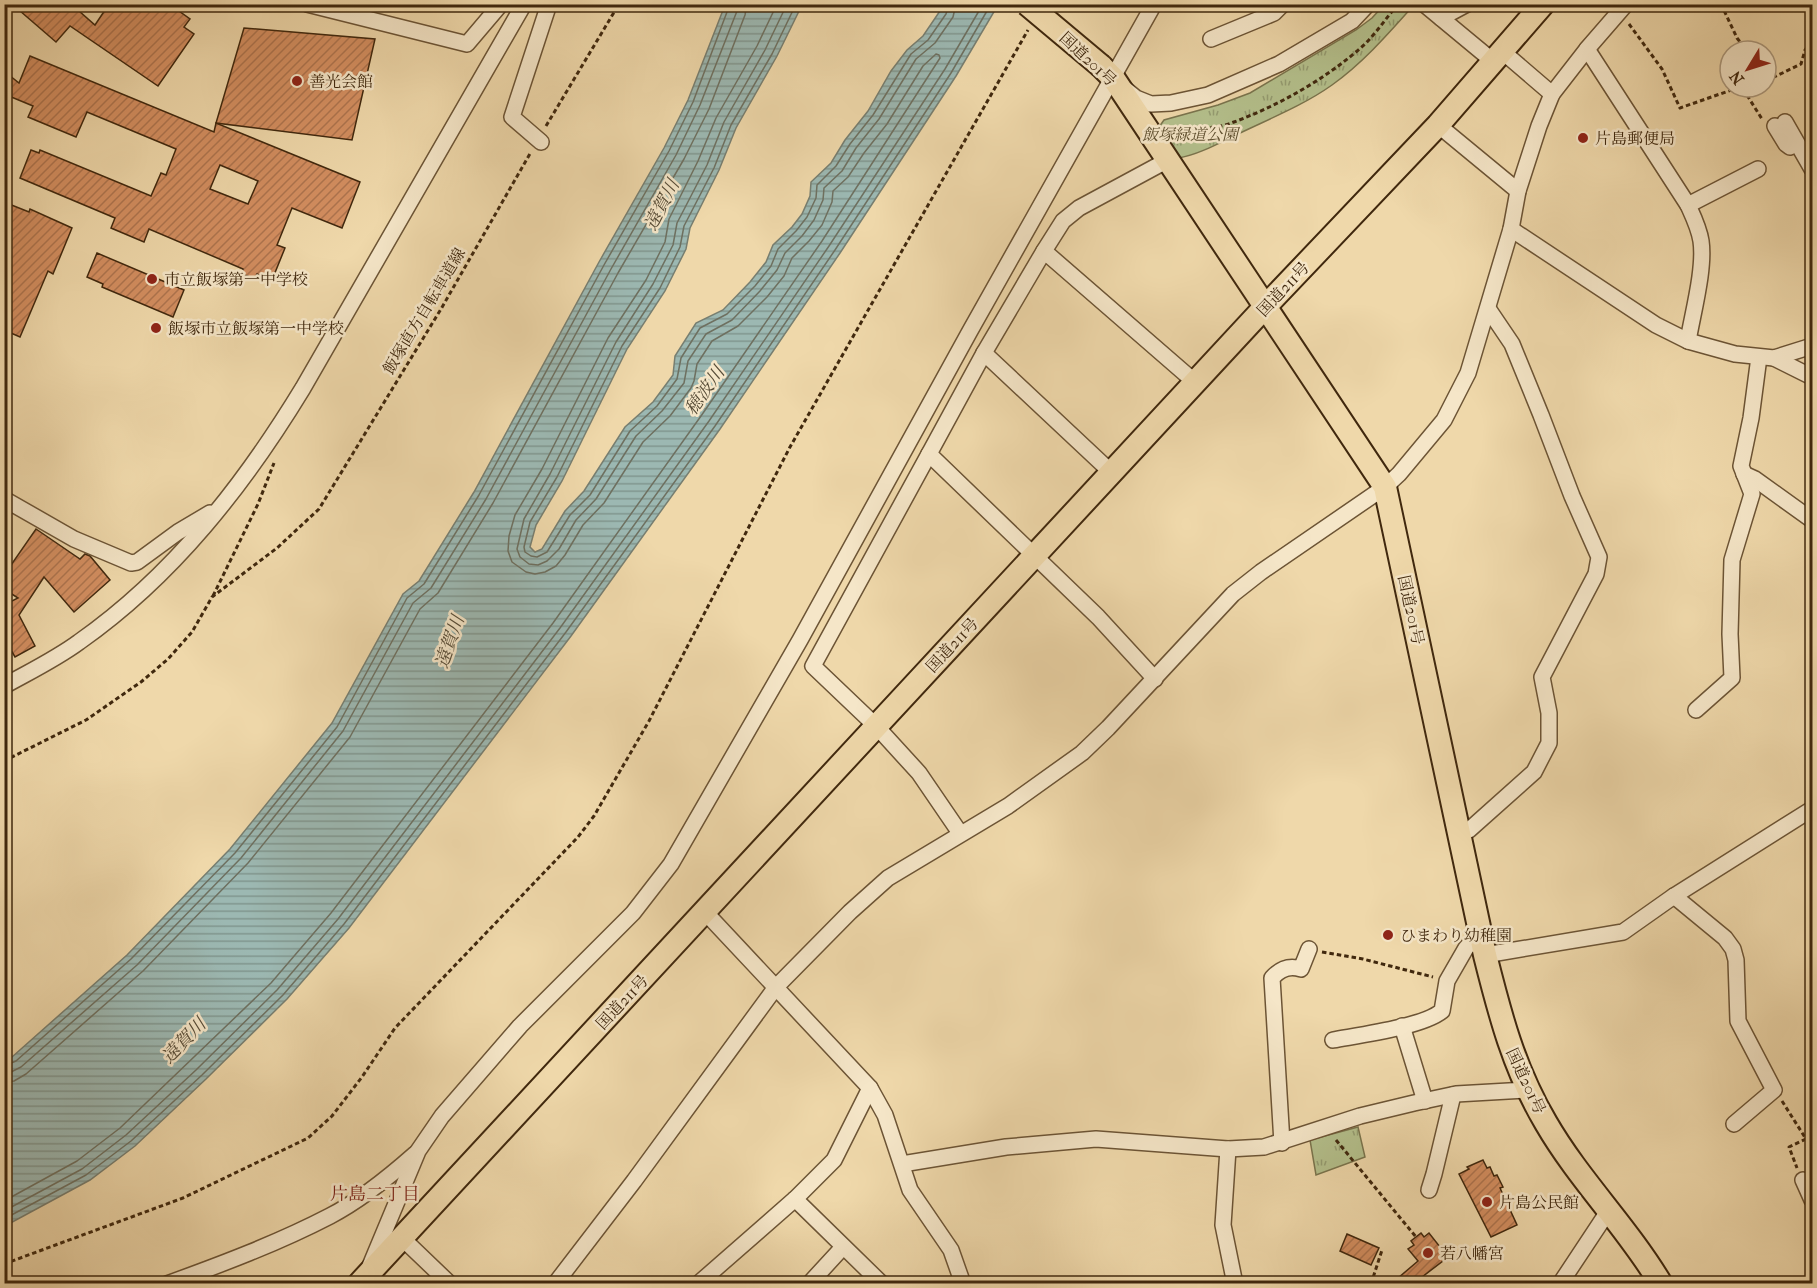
<svg xmlns="http://www.w3.org/2000/svg" width="1817" height="1288" font-family="'IM FELL French Canon','Noto Serif JP',serif">
<defs>
<pattern id="grass-tufts" width="24" height="20" patternUnits="userSpaceOnUse" patternTransform="scale(1.5)"><rect width="24" height="20" fill="#b4c08c"/><path d="M3 7l-1-3M5 7V3M7 7l1-3M15 17l-1-3M17 17v-4M19 17l1-3" fill="none" stroke="#949c71"/></pattern>
<pattern id="water-rules" width="6" height="5" patternUnits="userSpaceOnUse" patternTransform="scale(1.5)"><rect width="6" height="5" fill="#9cb8b2"/><path d="M0 2.5h6" fill="none" stroke="#81968f"/></pattern>
<pattern id="building-hatch" width="6" height="6" patternUnits="userSpaceOnUse" patternTransform="scale(1.5)"><rect width="6" height="6" fill="#d38e60"/><path d="M-1 1l2-2M0 6l6-6M5 7l2-2" fill="none" stroke="#ad744e"/></pattern>
</defs>
<rect width="100%" height="100%" fill="#efd8aa"/>
<filter id="stains"><feTurbulence type="fractalNoise" baseFrequency=".00333" numOctaves="4"/><feColorMatrix values="0 0 0 0 .2 0 0 0 0 .09 0 0 0 0 .02 0 0 0 .5 -.17"/></filter>
<radialGradient id="worn" r=".72"><stop offset=".6" stop-color="#630" stop-opacity="0"/><stop offset="1" stop-color="#630" stop-opacity=".3"/></radialGradient>
<g fill="url(#grass-tufts)" stroke="#7a744d" stroke-width="1.5">
<path d="M1384,5H1414C1389,33 1363,63 1332,85C1304,105 1269,119 1238,134C1219,143 1200,154 1179,158L1159,127L1164,120L1218,105L1250,93L1356,30L1372,18Z"/>
<polygon points="1358,1127 1365,1157 1316,1175 1310,1140"/>
</g>
<polygon fill="url(#water-rules)" stroke="#777e70" stroke-width="1.5" points="725,5 802,5 777,56 736,128 719,170 690,228 686,249 665,291 627,349 562,481 536,525 530,547 535,552 542,549 565,511 584,491 625,427 653,402 673,375 675,356 696,323 723,310 750,282 766,262 773,245 792,227 802,214 810,196 811,182 831,163 845,140 868,111 891,71 907,50 923,36 944,5 998,5 956,76 840,253 720,429 571,636 349,928 287,999 206,1079 135,1146 90,1180 5,1226 5,1061 12,1057 127,955 230,849 332,723 403,594 419,581 474,492 599,262 664,148 688,100"/>
<g fill="none" stroke-linecap="round" stroke-linejoin="round">
<g stroke="#6e7060" stroke-width="1.5">
<polyline points="787,4 765,50 724,122 707,165 677,223 673,245 653,284 616,342 550,474 524,519 517,549 520,557 529,564 538,565 547,561 559,549 576,520 596,499 636,436 662,411 684,383 688,361 706,334 732,320 760,291 777,270 785,253 802,236 814,220 823,200 824,188 842,171 856,148 879,119 916,59 935,43 953,17 956,4"/>
<polyline points="796,4 772,54 731,125 714,168 684,226 680,247 660,288 622,346 557,477 530,522 524,547 525,552 531,556 537,557 547,552 570,515 590,495 630,431 657,406 677,379 681,358 700,328 727,314 755,286 771,266 778,249 796,231 807,217 816,198 817,185 836,166 850,144 873,115 911,54 928,40 946,14 949,4"/>
<polyline points="4,1066 16,1061 131,959 235,853 337,727 407,598 424,584 479,495 604,265 669,151 693,102 730,4"/>
<polyline points="4,1073 11,1072 21,1067 137,965 241,858 343,731 413,603 431,588 486,499 611,269 676,155 700,105 737,11 738,4"/>
<polyline points="4,1082 14,1081 26,1074 143,971 248,863 350,737 420,609 438,593 493,503 618,273 684,159 709,109 745,15 747,4"/>
<polyline points="4,1201 77,1161 120,1128 271,983 331,913 553,623 701,416 822,241 940,58 939,55 936,54 923,66 887,124 864,153 848,177 833,191 832,202 822,225 809,241 792,258 784,276 767,297 738,326 712,341 697,364 694,381 691,388 670,416 643,442 604,503 583,525 565,555 556,566 545,572 535,574 526,572 512,562 508,551 509,536 515,515 542,469 608,338 646,280 665,242 669,219 698,161 716,118 757,46 777,4"/>
<polyline points="4,1211 82,1169 126,1135 196,1070 277,990 338,919 560,628 709,421 829,246 945,69 983,4"/>
<polyline points="4,1219 86,1175 131,1141 202,1075 283,995 344,924 566,632 715,426 835,250 951,73 991,4"/>
</g>
</g>
<g fill="url(#building-hatch)" stroke="#40280e" stroke-width="1.5" fill-rule="evenodd">
<polygon points="12,4 71,4 95,25 109,4 151,4 158,9 161,4 169,4 190,19 184,27 194,34 158,86 70,26 56,42"/>
<polygon points="244,28 375,39 352,140 216,123"/>
<path d="M30,56L214,132L216,123L360,182L342,228L292,208L277,245L285,248L272,280L257,274L255,279L242,274L243,269L149,229L144,242L111,228L115,218L20,178L31,150L39,153L40,150L151,196L161,173L166,175L176,149L87,112L76,137L28,117L33,106L4,94V71L19,83ZM220,165L258,181L248,204L210,189Z"/>
<polygon points="4,202 29,212 30,209 72,228 53,274 48,271 20,337 4,330"/>
<polygon points="97,253 184,290 173,317 102,287 103,284 87,277"/>
<polygon points="36,529 80,559 85,554 90,556 110,580 74,612 44,577 19,615 35,646 15,657 4,638 4,605 18,598 4,589 4,565 9,568"/>
<polygon points="1483,1160 1487,1168 1490,1167 1494,1176 1497,1175 1503,1187 1500,1188 1517,1225 1491,1237 1459,1174 1469,1169 1467,1167"/>
<polygon points="1421,1233 1424,1237 1429,1233 1448,1257 1413,1284 1391,1284 1418,1261 1408,1249 1414,1245 1411,1241"/>
<polygon points="1347,1234 1379,1248 1371,1265 1340,1251"/>
</g>
<g fill="none" stroke-linecap="round" stroke-linejoin="round">
<defs>
<g id="minor">
<polyline points="307,4 467,44 501,4"/>
<polyline points="1424,4 1494,62"/>
<polyline points="1441,18 1467,4"/>
<polyline points="1211,39 1274,13 1283,4"/>
<path d="M1587,49L1688,205C1693,216 1699,228 1701,241C1705,268 1693,312 1688,341"/>
<polyline points="1503,52 1552,94"/>
<polyline points="1125,89 1136,98 1151,104 1171,103 1208,95 1279,64 1352,21 1368,4"/>
<polyline points="1785,122 1812,169"/>
<polyline points="1438,125 1518,191"/>
<polyline points="1775,126 1786,144 1790,147"/>
<polyline points="541,142 512,117 549,4"/>
<polyline points="1688,205 1758,169"/>
<polyline points="1511,229 1656,325 1688,341 1735,354 1774,358 1812,346"/>
<polyline points="1044,251 1063,221 1079,208 1168,160"/>
<polyline points="984,353 1112,473"/>
<polyline points="1774,358 1812,377"/>
<polyline points="929,454 813,666 877,727 919,773 960,833"/>
<polyline points="1744,474 1755,479 1812,520"/>
<polyline points="4,499 74,539 131,563 137,562 178,532 210,513"/>
<polyline points="1155,679 1098,617 929,454 984,353 1044,251 1196,383"/>
<path d="M4,686C29,672 56,659 79,642C173,576 244,485 303,388L524,4"/>
<polyline points="1696,710 1732,678 1730,634 1732,560 1752,494 1741,466 1751,418 1759,357"/>
<polyline points="1460,833 1469,830 1534,772 1549,743 1549,713 1542,677 1596,574 1599,557 1572,496 1541,415 1512,344 1489,310"/>
<polyline points="1674,896 1725,938 1733,949 1736,960 1738,1021 1774,1090 1734,1124"/>
<polyline points="705,912 870,1088 885,1115 910,1190 951,1250 963,1284"/>
<polyline points="1485,955 1623,932 1674,896 1812,809"/>
<polyline points="1402,1026 1425,1101"/>
<path d="M1333,1040C1360,1035 1422,1027 1442,1011L1447,981L1466,948L1480,933"/>
<path d="M1282,1143L1272,978C1280,969 1289,965 1301,969L1309,949"/>
<polyline points="1228,1149 1223,1225 1235,1284"/>
<polyline points="902,1164 1006,1147 1096,1139 1228,1149 1264,1147 1360,1116 1414,1103 1456,1094 1528,1090"/>
<polyline points="1803,1180 1812,1200"/>
<polyline points="1429,1190 1434,1174 1453,1095"/>
<polyline points="795,1199 882,1284"/>
<polyline points="402,1238 450,1284"/>
<polyline points="370,1266 418,1151 442,1116 520,1026 633,913 671,864 800,640 970,331 1154,4"/>
<path d="M167,1284C222,1264 278,1243 330,1216C361,1200 389,1177 415,1154"/>
<polyline points="555,1284 634,1181 776,987 850,912 888,878 1008,806 1082,753 1108,728 1233,594 1261,572 1385,487 1399,474 1444,420 1468,373 1511,229 1518,191 1539,126 1552,94 1587,49 1626,4"/>
<polyline points="698,1284 795,1199 834,1160 870,1088"/>
<polyline points="809,1284 843,1247"/>
<polyline points="1560,1284 1609,1210"/>
</g>
<g id="highway">
<path d="M1101,66L1114,79L1385,487L1485,955C1500,1015 1514,1069 1546,1123C1579,1180 1627,1227 1661,1284"/>
<polyline points="359,1284 1264,308 1438,125 1543,4"/>
</g>
</defs>
<use href="#minor" stroke="#6c5435" stroke-width="18"/>
<use href="#highway" stroke="#40280e" stroke-width="26"/>
<g stroke="#40280e" stroke-width="3" stroke-dasharray="4.5 3" stroke-linecap="butt">
<polyline points="1721,4 1737,38 1747,51"/>
<polyline points="1629,24 1662,69 1680,108 1740,87 1745,92"/>
<polyline points="1766,81 1801,64 1805,50 1812,40"/>
<polyline points="1755,87 1745,92 1762,119"/>
<polyline points="546,126 619,4"/>
<path d="M1188,129C1204,128 1220,128 1234,122C1280,105 1329,77 1365,44C1377,32 1387,17 1398,4"/>
<polyline points="213,596 258,504 274,463"/>
<polyline points="4,761 86,720 141,682 168,659 192,632 212,597 277,548 319,509 441,309 531,152"/>
<polyline points="1322,952 1363,959 1433,977"/>
<polyline points="1782,1101 1806,1139 1789,1147 1797,1168"/>
<polyline points="1336,1140 1416,1237"/>
<polyline points="4,1264 183,1198 308,1138 332,1116 362,1077 395,1028 578,837 594,816 649,721 790,447 1028,30"/>
<polyline points="1371,1284 1382,1250"/>
</g>
<use href="#minor" stroke="#f5e6c8" stroke-width="15"/>
<use href="#highway" stroke="#efd8aa" stroke-width="22"/>
<defs>
<polyline id="highway-bridge" points="1027,4 1101,66"/>
</defs>
<use href="#highway-bridge" stroke="#40280e" stroke-width="26" stroke-linecap="butt"/>
<use href="#highway-bridge" stroke="#efd8aa" stroke-width="22"/>
</g>
<g fill="#8f2418" stroke="#f5e6c8" stroke-width="2">
<circle cx="297" cy="81" r="6"/>
<circle cx="1583" cy="138" r="6"/>
<circle cx="152" cy="279" r="6"/>
<circle cx="156" cy="328" r="6"/>
<circle cx="1388" cy="935" r="6"/>
<circle cx="1487" cy="1202" r="6"/>
<circle cx="1428" cy="1253" r="6"/>
</g>
<g text-anchor="middle" dominant-baseline="central" stroke-width="5" stroke-linejoin="round" paint-order="stroke">
<g font-size="16" fill="#40280e" stroke="#f5e6c8">
<text transform="translate(1088 59) rotate(43)">国道201号</text>
<text transform="translate(1283 289) rotate(-47)">国道211号</text>
<text transform="translate(424 311) rotate(-59)">飯塚直方自転車道線</text>
<text transform="translate(1411 610) rotate(78)">国道201号</text>
<text transform="translate(952 645) rotate(-47)">国道211号</text>
<text transform="translate(622 1002) rotate(-47)">国道211号</text>
<text transform="translate(1526 1081) rotate(65)">国道201号</text>
</g>
<g font-size="16" fill="#40280e" stroke="#f5e6c8" text-anchor="start">
<text x="309" y="81">善光会館</text>
<text x="1595" y="138">片島郵便局</text>
<text x="164" y="279">市立飯塚第一中学校</text>
<text x="168" y="328">飯塚市立飯塚第一中学校</text>
<text x="1400" y="935">ひまわり幼稚園</text>
<text x="1499" y="1202">片島公民館</text>
<text x="1440" y="1253">若八幡宮</text>
</g>
<g font-size="16" font-style="italic" fill="#5d4e2e" stroke="#f5e6c8">
<text x="1190" y="134">飯塚緑道公園</text>
</g>
<g font-size="18" font-style="italic" fill="#574c37" stroke="#f5e6c8">
<text transform="translate(662 205) rotate(-62)">遠賀川</text>
<text transform="translate(705 391) rotate(-55)">穂波川</text>
<text transform="translate(450 642) rotate(-71)">遠賀川</text>
<text transform="translate(184 1041) rotate(-46)">遠賀川</text>
</g>
<g font-size="18" fill="#7a1f14" stroke="#f5e6c8">
<text x="375" y="1194">片島二丁目</text>
</g>
</g>
<rect width="1817" height="1288" fill="none" stroke="#efd8aa" stroke-width="24"/>
<rect x="6" y="6" width="1805" height="1276" fill="none" stroke="#40280e" stroke-width="3"/>
<rect x="12" y="12" width="1793" height="1264" fill="none" stroke="#40280e" stroke-width="1.5"/>
<g transform="translate(1748 69) rotate(232)"><circle r="28" fill="#f5e6c8" stroke="#ad9a7e" stroke-width="1.5"/>
<path d="M0-4.5L10 22L0 15L-10 22Z" fill="#8f2418"/>
<text y="-9" font-size="16" font-weight="bold" text-anchor="middle" fill="#40280e">N</text>
</g>
<rect width="100%" height="100%" filter="url(#stains)"/>
<rect width="100%" height="100%" fill="url(#worn)"/>
</svg>
